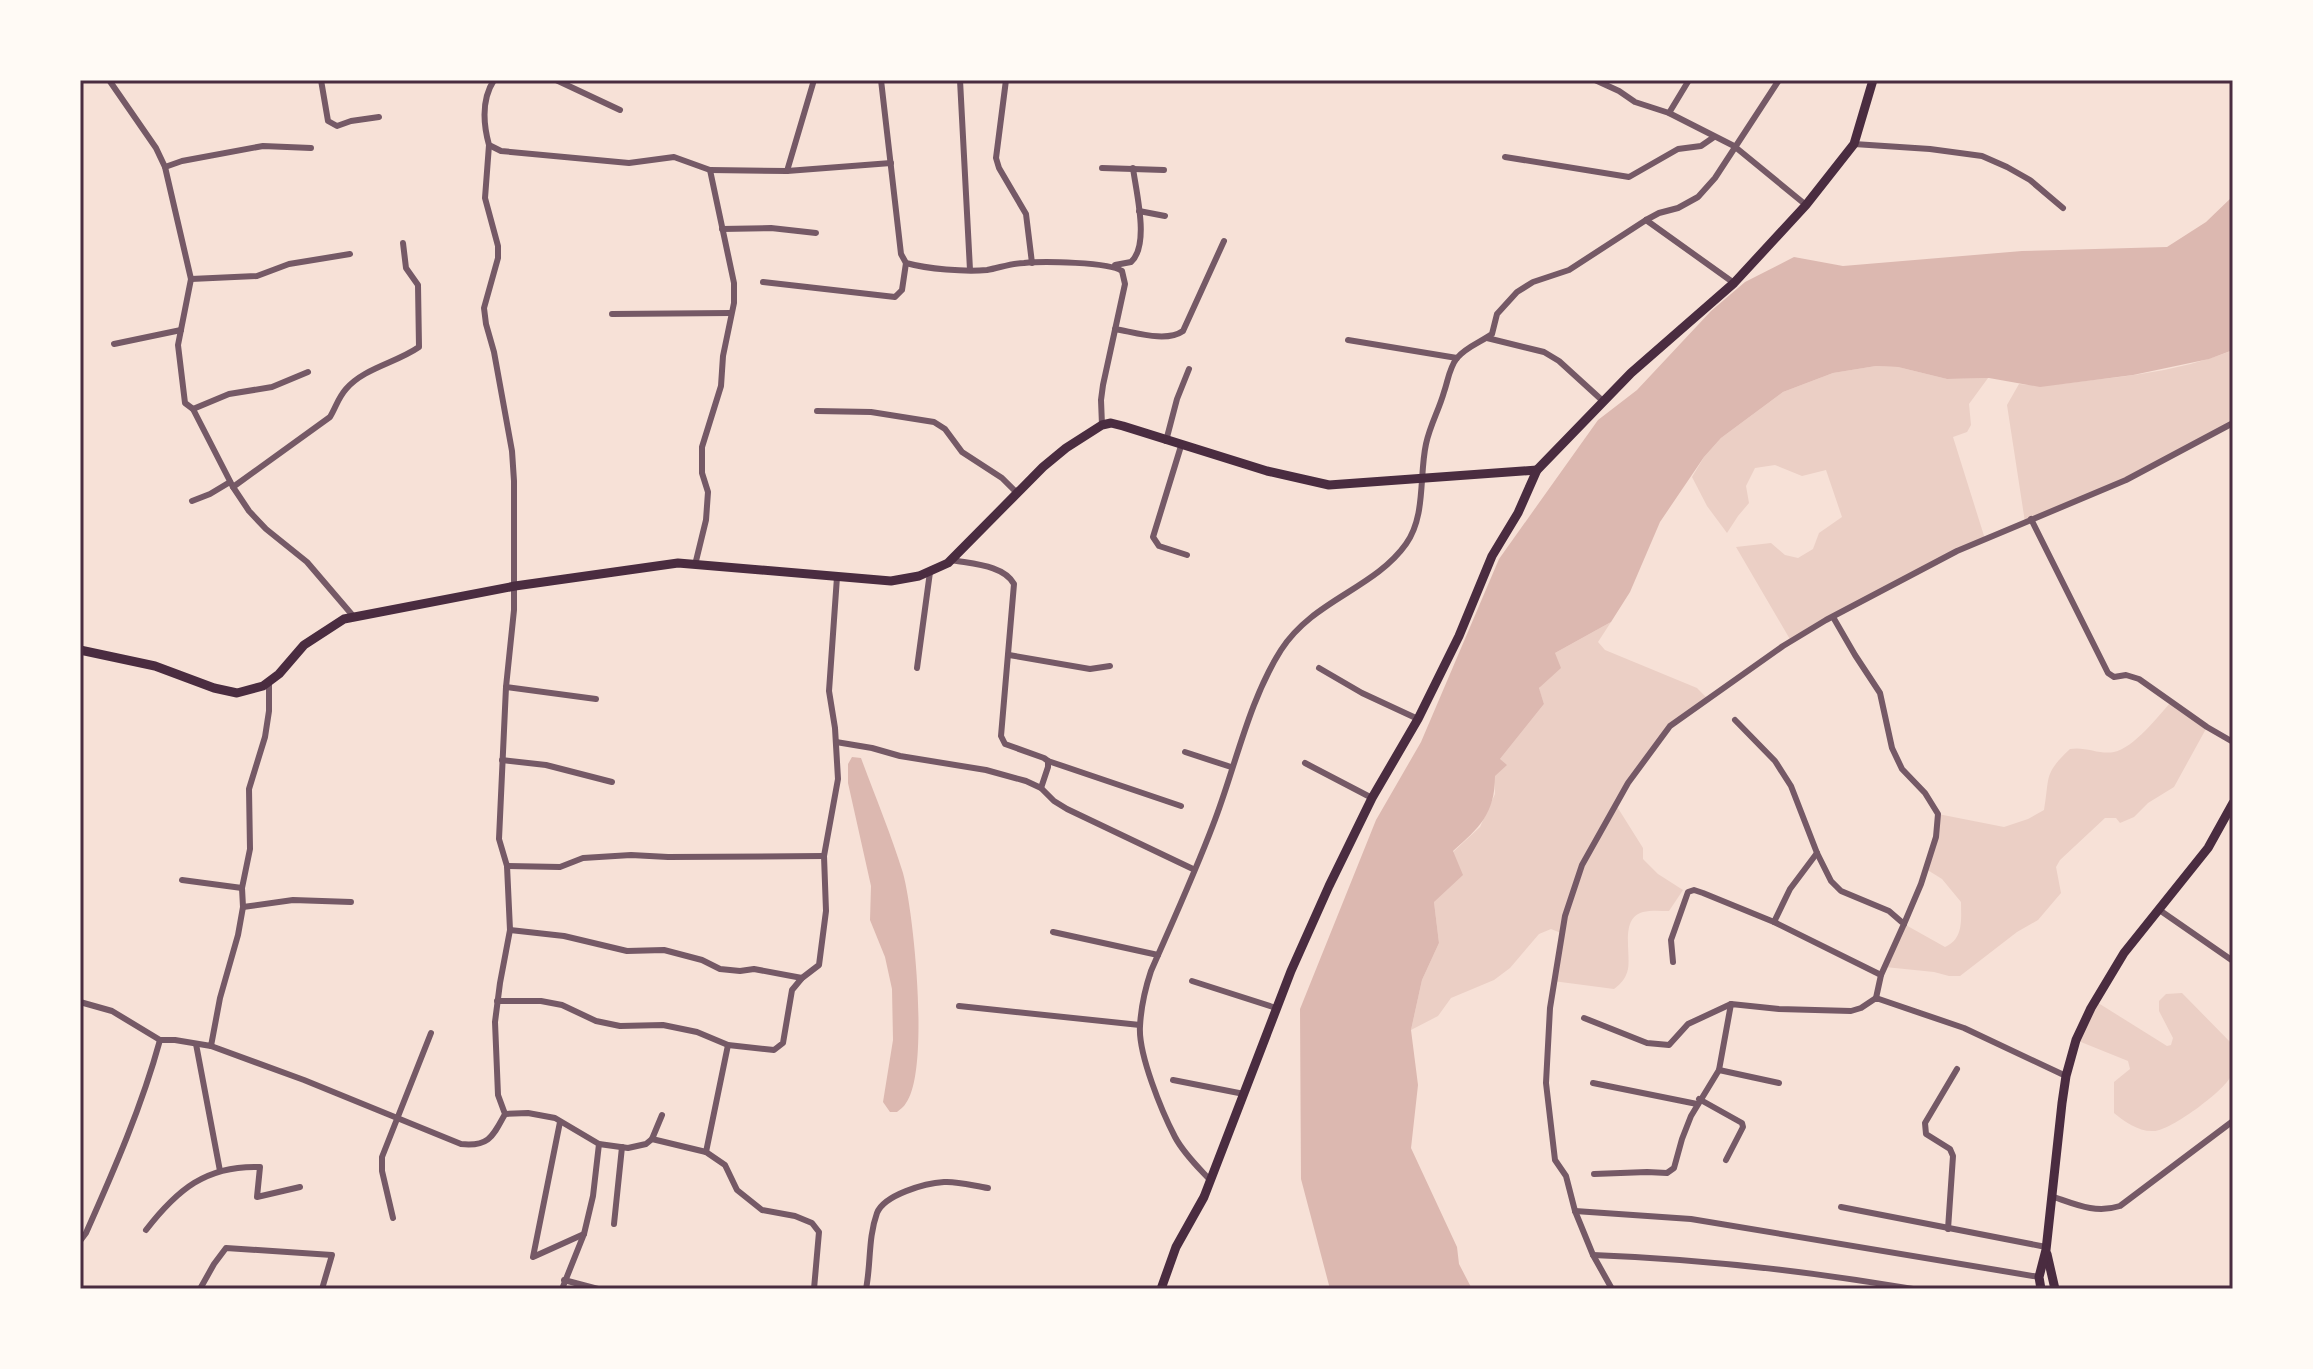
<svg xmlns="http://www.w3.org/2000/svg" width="2313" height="1369" font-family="Rubik,sans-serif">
<rect width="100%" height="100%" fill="#f7e1d7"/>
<g fill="#ebcfc5">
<path d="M2233,350V423L2126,480L2025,522L2007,405L2019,384C2044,387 2068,383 2093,380C2140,375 2189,368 2233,350Z"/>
<polygon points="1876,366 1898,367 1947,379 1988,378 1969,404 1971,425 1967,432 1953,437 1985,539 1791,641 1736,547 1771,543 1785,555 1798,558 1813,549 1819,533 1842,517 1826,470 1802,476 1775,465 1755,468 1746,486 1749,503 1738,516 1727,533 1707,506 1692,477 1704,457 1721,438 1783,392 1833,373"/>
<path d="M1611,622L1598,642L1605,650L1697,688L1708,699L1670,726L1616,805L1643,848V859L1658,874L1683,890L1669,911C1661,911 1651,910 1643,912C1620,918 1631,952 1628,969C1626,978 1621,984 1614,989L1553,981L1561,933L1551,929L1539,934L1510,968L1494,980L1451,998L1438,1016L1411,1030L1422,980L1439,943L1434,902L1453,852L1480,827L1495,794V776L1500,759L1544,704L1539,689L1555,653Z"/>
<path d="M2172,701L2207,727L2174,787L2148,803L2134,817L2120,823L2116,818H2105L2060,860L2056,867L2061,893L2038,920L2017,932L1960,976H1949L1934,972L1885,967L1904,924L1945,947C1964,939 1961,919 1961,902L1942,879L1926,869L1938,814L2004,827L2028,819L2044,810C2050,777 2043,774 2070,749C2085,746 2100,755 2114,752C2134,748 2158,716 2172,701Z"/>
<path d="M2182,993L2233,1045C2233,1054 2235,1068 2231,1076C2224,1091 2170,1131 2154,1131C2139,1132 2125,1122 2114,1113V1082L2130,1069L2128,1061L2076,1040L2095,1001L2167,1046L2171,1045L2173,1038L2159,1011V1001L2166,994Z"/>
</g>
<g fill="#dcb8b0">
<path d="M2233,196V350L2209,359L2133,375L2040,387L1989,378L1947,379L1898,367L1876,366L1833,373L1783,392L1721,438L1704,457L1660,522L1630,592L1611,622L1555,653L1561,668L1539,688L1544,704L1500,759L1507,765L1495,776C1495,814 1479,828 1453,851L1463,875L1434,902L1439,943L1422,980L1411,1030L1418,1085L1411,1148L1457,1247L1459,1264L1472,1289H1330L1301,1179L1300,1009L1376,820L1421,742L1499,559L1598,420L1637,390L1711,311L1745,282L1794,257L1843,266L2022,251L2167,247L2206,222Z"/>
<path d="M852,757L861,758C875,796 891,834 903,873C914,913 930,1071 906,1103C904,1107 900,1109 897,1112H890L883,1102L893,1040L892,989L885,957L870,920L871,886L848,783V764Z"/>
</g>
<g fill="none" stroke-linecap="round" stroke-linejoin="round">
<g stroke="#755966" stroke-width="6">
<polyline points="109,80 156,148 165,167 191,279 178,345 185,403 193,409 233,487 249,511 266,529 307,562 354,617"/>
<polyline points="321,80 328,121 337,126 351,121 379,117"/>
<path d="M494,80C481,100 483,123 489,145L501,151L629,163L674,157L710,170L734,283V303L723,356L721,386L702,447V473L708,492L706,520L695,565"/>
<polyline points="556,80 620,110"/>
<path d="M881,80L901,254L906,263C928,269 964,272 987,270C999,268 1011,263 1024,263C1042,261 1110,262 1122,271L1125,284L1103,385L1101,400L1102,425"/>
<polyline points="960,80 970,270"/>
<polyline points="1006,80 996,158 999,168 1026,214 1032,263"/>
<polyline points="1595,80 1619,91 1635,102 1669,113 1734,146 1806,205"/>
<polyline points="1669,113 1689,80"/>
<polyline points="1854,144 1930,149 1982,156 2007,167 2030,180 2063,208"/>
<polyline points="1505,157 1629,177 1678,149 1701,146 1714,137"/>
<polyline points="165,167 182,161 263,146 311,148"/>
<polyline points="1102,168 1164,170"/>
<polyline points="710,170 787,171 891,163"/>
<polyline points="787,171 814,80"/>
<polyline points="1139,211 1165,216"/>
<polyline points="1646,220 1734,283"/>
<polyline points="722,229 771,228 816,233"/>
<path d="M1115,265L1131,262C1150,245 1136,192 1133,168"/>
<polyline points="191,279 257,276 289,264 350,254"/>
<polyline points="763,282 895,297 902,290 906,263"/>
<polyline points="612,314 731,313"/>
<path d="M1115,329C1134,332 1166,343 1183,331L1224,241"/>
<polyline points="1487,338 1544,352 1559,361 1604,402"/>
<polyline points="1348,340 1457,358"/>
<polyline points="114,344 181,330"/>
<polyline points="193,409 229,394 272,387 308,372"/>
<polyline points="817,411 871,412 934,422 945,429 962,452 1002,478 1017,493"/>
<polyline points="1166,441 1177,399 1189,369"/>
<polyline points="1181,446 1153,537 1159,546 1187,555"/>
<path d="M233,487L330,417C336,407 338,398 346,389C364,368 396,363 419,347L418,285L406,268L403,243"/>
<polyline points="192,501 210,494 230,482"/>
<polyline points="2031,519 2108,673 2114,677 2126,675 2139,679 2207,727 2233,742"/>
<path d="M952,560C972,564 1004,565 1014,584L1001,736L1005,744L1044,758L1048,761V767L1041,788"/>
<polyline points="1833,617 1855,655 1880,693 1892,748 1902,769 1925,793 1938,814 1936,837 1921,884 1904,924"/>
<polyline points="1009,655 1090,669 1110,666"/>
<polyline points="917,668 930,572"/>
<polyline points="1319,668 1362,693 1418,719"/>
<polyline points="506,687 596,699"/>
<polyline points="1735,720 1775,761 1791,786 1817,853 1831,881 1841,891 1889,911 1904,924 1881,975 1876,998"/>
<polyline points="836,742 872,748 900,756 986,770 1026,781 1041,788 1054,801 1067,809 1193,869"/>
<polyline points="1185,752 1231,767"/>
<polyline points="502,760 546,765 612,782"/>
<polyline points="1048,761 1181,806"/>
<polyline points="1305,763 1372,798"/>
<polyline points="507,866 560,867 583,858 631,855 668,857 824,856"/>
<polyline points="182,880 242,888"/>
<polyline points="243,907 293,900 351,902"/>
<polyline points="2158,909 2233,961"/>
<polyline points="1774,922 1881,975"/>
<polyline points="510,930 564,936 627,951 664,950 702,960 720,969 740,971 754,969 802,978"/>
<polyline points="1053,932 1158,955"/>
<polyline points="1673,962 1671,940 1688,892 1694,890 1703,893 1774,922 1790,889 1817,853"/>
<polyline points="1192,981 1276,1008"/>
<polyline points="497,1001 541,1001 562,1005 596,1021 620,1026 663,1025 697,1032 728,1045 774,1050 783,1043 792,990 802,978 819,965 826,911 824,856 838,779 835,728 829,691 837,577"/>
<polyline points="80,1002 112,1011 160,1040 175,1040 211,1046 220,998 238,935 243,907 242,888 250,849 249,789 265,737 269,711 269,682"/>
<polyline points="959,1006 1140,1025"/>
<polyline points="1584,1018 1647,1043 1669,1045 1688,1024 1731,1004"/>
<polyline points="196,1044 220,1171"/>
<path d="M211,1046L304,1080L461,1144C489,1147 493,1136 505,1114L498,1095L495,1022L500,983L510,930L507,866L499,839L506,687L514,610V481L512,451L494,352L486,324L484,308L498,258V246L485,198L489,145"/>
<polyline points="1719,1070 1779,1083"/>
<polyline points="1173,1080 1244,1094"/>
<polyline points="1593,1083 1697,1104"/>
<polyline points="1699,1099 1742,1123 1743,1127 1726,1160"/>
<polyline points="505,1114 528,1113 555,1118 599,1144 628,1148 646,1144 652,1139 662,1115"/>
<polyline points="560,1122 533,1257 584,1234"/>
<polyline points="652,1139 706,1152 725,1165 737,1190 762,1210 795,1216 812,1223 819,1232 814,1289"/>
<polyline points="706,1152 728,1045"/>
<polyline points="1594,1174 1647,1172 1667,1173 1674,1168 1682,1139 1691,1116 1719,1070 1731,1004 1779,1009 1851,1011 1861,1008 1876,998 1964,1028 2066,1076"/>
<path d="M1210,1180C1198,1167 1184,1154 1175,1137C1162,1112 1138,1054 1140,1026C1141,1007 1145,989 1151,971C1172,923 1194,875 1213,825C1235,769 1248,702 1281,650C1313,600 1374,589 1406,544C1426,516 1419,476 1426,444C1430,425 1439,410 1444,392C1448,381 1449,368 1457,358C1466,347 1481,342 1492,334L1497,314L1517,292L1533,282L1569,270L1646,220L1659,213L1678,208L1698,197L1715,178L1779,80"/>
<path d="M2051,1196C2075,1204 2095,1214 2120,1206L2233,1121"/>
<polyline points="1841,1207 2046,1247"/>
<polyline points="1575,1211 1691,1219 2039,1277"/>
<polyline points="393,1218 382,1171 382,1157 431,1033"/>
<polyline points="614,1224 622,1147"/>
<polyline points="1948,1229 1953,1156 1950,1149 1926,1134 1925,1123 1957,1069"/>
<path d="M146,1230C177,1190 206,1165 260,1167L257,1197L300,1187"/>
<path d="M80,1241L86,1233C114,1170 142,1106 160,1040"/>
<path d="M1593,1255C1700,1259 1807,1271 1913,1289"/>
<polyline points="564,1280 598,1289"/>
<polyline points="200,1289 214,1264 226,1248 332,1255 322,1289"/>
<polyline points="562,1289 584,1234 593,1196 599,1144"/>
<path d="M866,1289C871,1264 868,1238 877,1213C884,1195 925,1183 944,1182C958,1181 974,1186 988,1188"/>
<polyline points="1612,1289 1593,1255 1575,1211 1566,1176 1555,1160 1546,1083 1550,1008 1565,916 1582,865 1628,783 1670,726 1783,646 1826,620 1957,551 2126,480 2233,423"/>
</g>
<g stroke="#4a2c40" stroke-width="9">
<polyline points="80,650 155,666 214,688 237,693 263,686 279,674 304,645 344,619 515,586 678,563 891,581 919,576 948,563 1043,467 1066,448 1102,425 1111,423 1123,426 1267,471 1329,485 1537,470"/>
<polyline points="2047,1254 2055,1289"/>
<polyline points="1161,1289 1176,1247 1204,1197 1291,971 1329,886 1372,798 1418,719 1459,636 1492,556 1518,513 1537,470 1631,373 1734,283 1806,205 1854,144 1873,80"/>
<polyline points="2041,1289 2039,1277 2046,1250 2062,1103 2066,1076 2076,1040 2091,1008 2124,953 2208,848 2233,803"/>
</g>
</g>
<rect width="2313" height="1369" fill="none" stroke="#fffaf5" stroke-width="164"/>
<rect x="82" y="82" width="2149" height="1205" fill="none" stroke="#4a2c40" stroke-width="3"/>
</svg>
